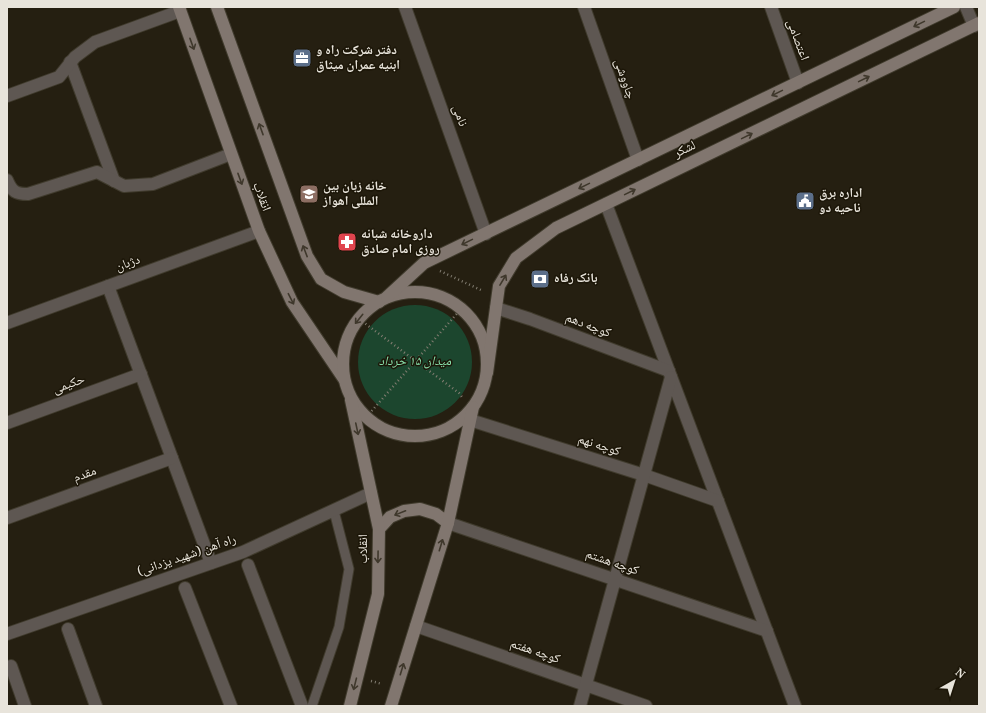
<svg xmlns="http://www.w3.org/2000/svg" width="986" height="713" font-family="Georgia,'Noto Naskh Arabic',serif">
<rect width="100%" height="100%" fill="#251f11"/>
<circle fill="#1c462e" cx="415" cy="362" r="57"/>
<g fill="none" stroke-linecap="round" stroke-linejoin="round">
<defs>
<polyline id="lane" points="312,706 339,627 349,569 334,511"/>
<g id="street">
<polyline points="405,7 486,234"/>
<polyline points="584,7 638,160"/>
<polyline points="771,7 798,83"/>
<polyline points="966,7 974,26"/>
<polyline points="70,62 114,181"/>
<polyline points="7,96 59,77 75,57 95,42 180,11"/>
<path d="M7,180C12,192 16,194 28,194L97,172L124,186L153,184L231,154"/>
<polyline points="606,204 795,706"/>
<polyline points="108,286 211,563"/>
<polyline points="496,308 530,319 669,371"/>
<polyline points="7,323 259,231"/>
<polyline points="470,420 644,475 718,501"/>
<polyline points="7,423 141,374"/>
<polyline points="7,518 172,458"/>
<polyline points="448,523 767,631"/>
<polyline points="248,565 302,706"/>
<polyline points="185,588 231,706"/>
<polyline points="416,626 646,706"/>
<polyline points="68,629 96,706"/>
<polyline points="7,634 243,552 371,493"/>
<polyline points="11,666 25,706"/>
<polyline points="580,706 671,377"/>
</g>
<g id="secondary">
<polyline points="179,7 259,231 292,302 344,379"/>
<polyline points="217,7 307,256 321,279 344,292 379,302"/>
<circle cx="415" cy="364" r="72"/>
<polyline points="387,297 424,263 954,7"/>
<polyline points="487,373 499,286 516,258 556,228 979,23"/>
<polyline points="379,529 390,517 404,511 420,509 436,514 448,523"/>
<polyline points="350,706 378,594 379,529 351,400"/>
<polyline points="391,706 448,523 473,407"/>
</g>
</defs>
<use href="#lane" stroke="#403b2d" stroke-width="11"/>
<use href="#street" stroke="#403b2d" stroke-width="14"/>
<use href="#secondary" stroke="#403b2d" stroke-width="14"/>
<g stroke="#837e72" stroke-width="2.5" stroke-dasharray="1 3" stroke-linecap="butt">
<polyline points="440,271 483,291"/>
<polyline points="359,319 459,393 462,397"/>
<polyline points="369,414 461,309"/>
<polyline points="371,681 382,684"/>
</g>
<use href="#lane" stroke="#5e5752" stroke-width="9"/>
<use href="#street" stroke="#5e5752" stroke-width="12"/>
<use href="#secondary" stroke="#81766f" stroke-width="12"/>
</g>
<defs><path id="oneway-shaft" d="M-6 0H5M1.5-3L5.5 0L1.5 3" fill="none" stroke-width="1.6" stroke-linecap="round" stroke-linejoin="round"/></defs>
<g stroke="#3f382c">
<use href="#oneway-shaft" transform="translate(919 24) rotate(154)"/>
<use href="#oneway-shaft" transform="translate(192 44) rotate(70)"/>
<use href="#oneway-shaft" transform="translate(864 79) rotate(-26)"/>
<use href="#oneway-shaft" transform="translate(777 93) rotate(154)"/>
<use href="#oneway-shaft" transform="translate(261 129) rotate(-110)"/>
<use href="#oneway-shaft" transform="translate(747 136) rotate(-26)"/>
<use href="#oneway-shaft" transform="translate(240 179) rotate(70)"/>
<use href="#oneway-shaft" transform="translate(584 186) rotate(154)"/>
<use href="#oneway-shaft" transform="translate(630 192) rotate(-26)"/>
<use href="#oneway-shaft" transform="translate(467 242) rotate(154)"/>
<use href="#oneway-shaft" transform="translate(305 251) rotate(-111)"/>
<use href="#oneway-shaft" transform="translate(503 280) rotate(-59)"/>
<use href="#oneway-shaft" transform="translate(291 299) rotate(63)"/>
<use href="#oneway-shaft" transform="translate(359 319) rotate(129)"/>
<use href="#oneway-shaft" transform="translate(357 429) rotate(78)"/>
<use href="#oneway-shaft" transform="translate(400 513) rotate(158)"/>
<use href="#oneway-shaft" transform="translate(441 545) rotate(-73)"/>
<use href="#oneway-shaft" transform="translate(378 557) rotate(91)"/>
<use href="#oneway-shaft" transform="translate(402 669) rotate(-73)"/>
<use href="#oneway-shaft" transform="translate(355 684) rotate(104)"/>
</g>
<defs>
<symbol id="office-square" viewBox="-11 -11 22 22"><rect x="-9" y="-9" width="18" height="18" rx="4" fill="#5c6f8a" stroke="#1c1608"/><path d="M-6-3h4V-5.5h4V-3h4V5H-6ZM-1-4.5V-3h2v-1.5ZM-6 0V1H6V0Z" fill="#fff"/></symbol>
<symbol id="school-square" viewBox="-11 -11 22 22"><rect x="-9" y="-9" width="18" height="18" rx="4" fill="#8d6e63" stroke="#1c1608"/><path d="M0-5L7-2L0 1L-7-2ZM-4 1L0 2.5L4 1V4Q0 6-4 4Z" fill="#fff"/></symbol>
<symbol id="civic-square" viewBox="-11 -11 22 22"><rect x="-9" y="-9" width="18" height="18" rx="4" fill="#5c6f8a" stroke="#1c1608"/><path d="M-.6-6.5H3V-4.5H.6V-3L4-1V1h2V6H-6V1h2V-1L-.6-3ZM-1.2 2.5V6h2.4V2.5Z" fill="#fff"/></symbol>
<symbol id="pharmacy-square" viewBox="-11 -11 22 22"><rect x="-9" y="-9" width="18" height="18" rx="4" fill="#e0444e" stroke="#1c1608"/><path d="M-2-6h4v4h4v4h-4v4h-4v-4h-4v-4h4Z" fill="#fff"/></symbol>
<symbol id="bank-square" viewBox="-11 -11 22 22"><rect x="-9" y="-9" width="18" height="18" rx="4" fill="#5c6f8a" stroke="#1c1608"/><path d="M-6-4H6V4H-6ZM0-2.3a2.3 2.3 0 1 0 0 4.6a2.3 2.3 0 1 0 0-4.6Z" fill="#fff"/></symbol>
</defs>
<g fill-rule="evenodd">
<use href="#office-square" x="291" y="47" width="22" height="22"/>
<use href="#school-square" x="298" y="183" width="22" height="22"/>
<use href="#civic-square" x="794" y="190" width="22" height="22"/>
<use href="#pharmacy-square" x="336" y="231" width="22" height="22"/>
<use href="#bank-square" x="529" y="268" width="22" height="22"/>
</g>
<g text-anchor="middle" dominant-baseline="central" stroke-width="3" stroke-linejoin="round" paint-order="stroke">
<g font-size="13" fill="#e8e4db" stroke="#1c1608">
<text transform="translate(797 40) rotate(70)">اعتصامی</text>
<text transform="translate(624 79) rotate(71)">چاووشی</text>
<text transform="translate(459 116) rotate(70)">نامی</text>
<text transform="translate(685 150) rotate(-26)">لشکر</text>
<text transform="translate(261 197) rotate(70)">انقلاب</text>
<text transform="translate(128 264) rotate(-20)">دژبان</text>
<text transform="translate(588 326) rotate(21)">کوچه دهم</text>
<text transform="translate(69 385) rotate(-20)">حکیمی</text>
<text transform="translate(599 446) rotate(18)">کوچه نهم</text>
<text transform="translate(85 475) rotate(-20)">مقدم</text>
<text transform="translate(364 549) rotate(-90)">انقلاب</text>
<text transform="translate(187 556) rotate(-19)">راه آهن (شهید یزدانی)</text>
<text transform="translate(612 563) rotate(19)">کوچه هشتم</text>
<text transform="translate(535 652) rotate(19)">کوچه هفتم</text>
</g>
<g font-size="13" font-weight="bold" fill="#e8e4db" stroke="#1c1608" text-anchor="start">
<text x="316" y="51">دفتر شرکت راه و<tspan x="316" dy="15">ابنیه عمران میثاق</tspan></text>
<text x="323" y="187">خانه زبان بین<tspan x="323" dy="15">المللی اهواز</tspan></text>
<text x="819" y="194">اداره برق<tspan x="819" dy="15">ناحیه دو</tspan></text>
<text x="361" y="235">داروخانه شبانه<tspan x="361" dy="15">روزی امام صادق</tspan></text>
<text x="554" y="279">بانک رفاه</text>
</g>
<g font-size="13" font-style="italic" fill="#88dfaa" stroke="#1c1608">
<text x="415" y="362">میدان ۱۵ خرداد</text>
</g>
</g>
<rect width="986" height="713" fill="none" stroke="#e8e4db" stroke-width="16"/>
<g transform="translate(954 681) rotate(39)" stroke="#1c1608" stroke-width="3" paint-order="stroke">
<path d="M0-3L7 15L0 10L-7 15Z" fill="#e8e4db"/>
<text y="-6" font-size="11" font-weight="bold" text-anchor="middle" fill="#e8e4db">N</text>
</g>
</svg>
